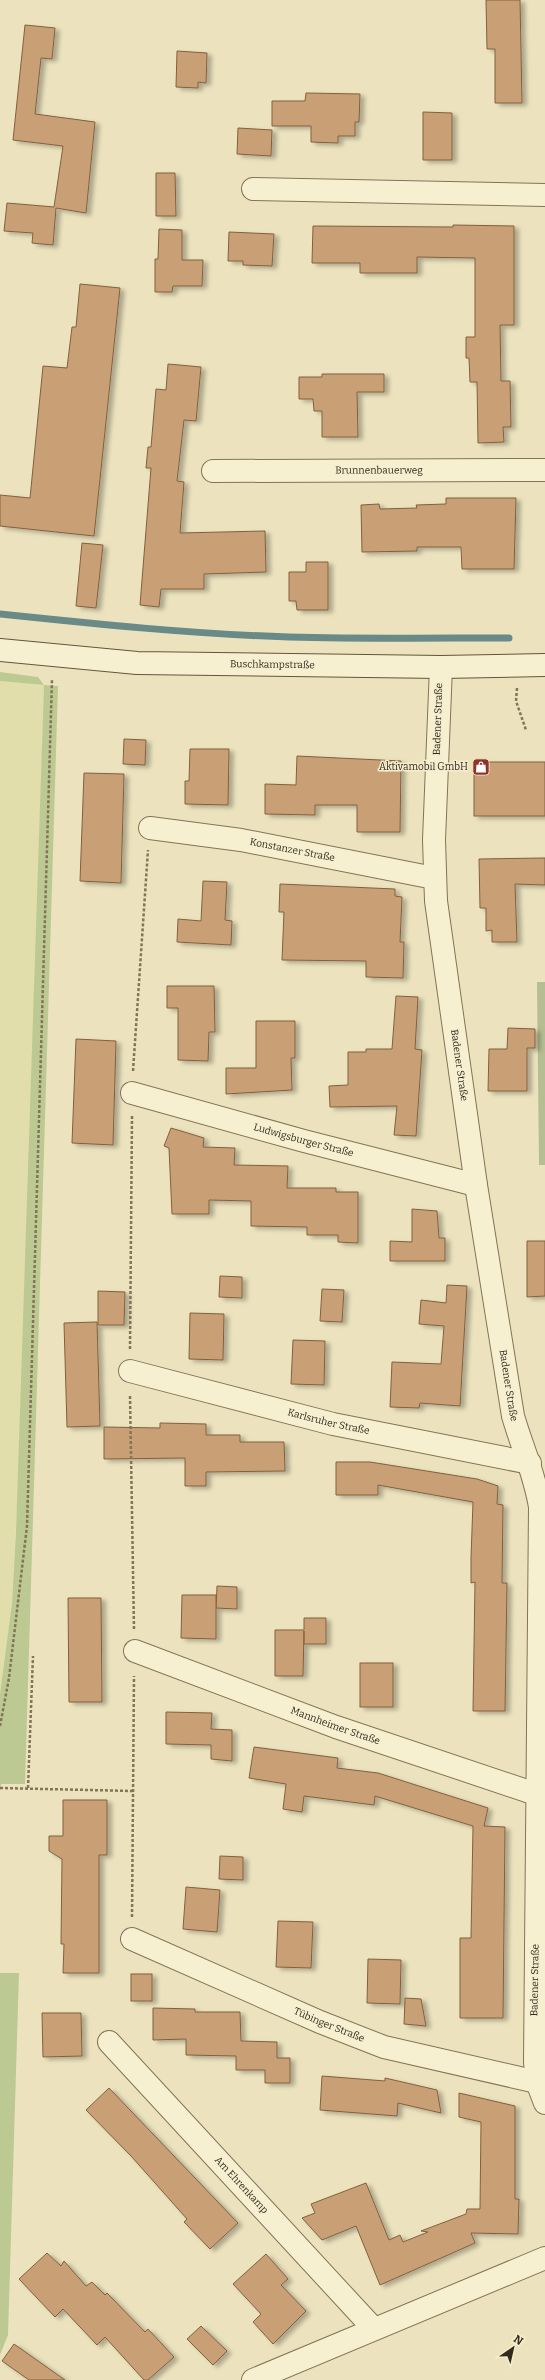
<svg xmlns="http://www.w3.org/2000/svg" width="545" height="2380" font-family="Bitter,serif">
<defs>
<filter id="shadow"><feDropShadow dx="4.5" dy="2.5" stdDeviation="2" flood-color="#0004"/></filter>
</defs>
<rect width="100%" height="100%" fill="#ece3be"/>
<polygon fill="#e1deac" points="0,681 44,685 23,1379 12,1603 0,1694"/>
<g fill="#bdc993">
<polygon points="0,672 38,677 44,685 58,686 25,1784 1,1784 0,1792 0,1694 12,1603 16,1531 44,685 0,681"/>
<polygon points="0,1973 19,1973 8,2335 0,2355"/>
</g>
<polygon fill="#b4be92" points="537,982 545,982 545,1165 539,1165"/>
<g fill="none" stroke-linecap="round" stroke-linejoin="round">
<path stroke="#698a86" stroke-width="7" d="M0,614C96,624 192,634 289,637C362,639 436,638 509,638"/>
</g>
<g fill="#c9a075" stroke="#82603e" filter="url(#shadow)">
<polygon points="486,0 520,0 522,103 495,103 495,49 487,49"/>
<polygon points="25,25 55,28 52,59 41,58 35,114 95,122 86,213 56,208 53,245 32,243 33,233 4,231 7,203 54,207 63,146 13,140"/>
<polygon points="177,51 207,53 206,83 198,82 198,88 176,87"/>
<polygon points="306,93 360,94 359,122 355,122 355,136 338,136 338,143 311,142 311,126 272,126 272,101 305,101"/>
<polygon points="423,112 452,113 452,160 423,160"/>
<polygon points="238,128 272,130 271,156 237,154"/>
<polygon points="156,173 175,173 176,216 156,216"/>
<polygon points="453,225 514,226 514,325 500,325 501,381 510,381 511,427 503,427 504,442 478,443 477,382 470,382 469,358 466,358 466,337 475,337 475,258 417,257 417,273 360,273 360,263 312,263 313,226 453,227"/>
<polygon points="159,229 182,230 182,260 203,260 202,286 173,286 172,292 155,292 155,259 158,259"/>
<polygon points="229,232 274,234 272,266 243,265 243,261 228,261"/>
<polygon points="80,284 120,288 94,536 0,526 0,495 30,498 43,366 67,368 72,327 76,327"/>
<polygon points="168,364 201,367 196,421 184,420 177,481 184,482 180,533 265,531 266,572 204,574 204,589 161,589 159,607 140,605 151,468 146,468 148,447 151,447 156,389 166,390"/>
<polygon points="322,374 384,374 384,392 357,392 358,437 322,437 322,411 314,411 313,399 299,399 299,377 322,377"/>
<polygon points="446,498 516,498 514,569 462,569 461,547 417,547 417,551 362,552 361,505 379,504 380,509 417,508 416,505 446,504"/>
<polygon points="82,543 103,545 96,608 76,606"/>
<polygon points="306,562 328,562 328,610 297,610 296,601 289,601 289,572 306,572"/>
<polygon points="124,739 146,740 145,765 123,764"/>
<polygon points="190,749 229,749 228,805 185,804 185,781 189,781"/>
<polygon points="297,756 401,761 400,832 357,832 357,805 315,805 315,815 265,814 265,784 296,785"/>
<rect x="474" y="762" width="71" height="54"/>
<polygon points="84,773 124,774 121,883 80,881"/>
<polygon points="545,858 545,885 515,884 517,942 492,942 492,930 486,931 486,908 480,908 479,859"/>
<polygon points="203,881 227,882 225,920 232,921 231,945 177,942 178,919 201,921"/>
<polygon points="280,884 395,889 395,896 402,897 400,942 404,942 403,978 366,977 366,961 282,960 284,912 279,912"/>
<polygon points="167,986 214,986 215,1032 209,1032 208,1061 178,1060 178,1008 167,1008"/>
<polygon points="396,996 418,997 415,1049 422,1050 416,1136 394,1135 397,1106 330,1107 329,1086 348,1085 348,1052 366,1052 366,1049 392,1049"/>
<polygon points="256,1021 295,1021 295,1058 291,1058 292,1090 226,1094 226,1068 256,1068"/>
<polygon points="508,1028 535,1029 535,1048 527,1048 527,1091 488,1091 489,1049 507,1049"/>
<polygon points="76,1039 116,1041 113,1145 72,1143"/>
<polygon points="171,1128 204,1138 203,1147 235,1148 234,1165 288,1166 287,1188 336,1188 336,1192 358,1192 358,1243 338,1242 338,1235 307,1235 307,1227 251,1226 251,1201 209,1200 209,1214 172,1214 169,1148 164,1146"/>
<polygon points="412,1209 437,1211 439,1238 445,1238 445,1261 390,1261 390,1241 412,1242"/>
<polygon points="527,1241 545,1241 545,1296 527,1297"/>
<polygon points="220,1276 242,1277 242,1298 219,1297"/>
<polygon points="447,1285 467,1286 460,1406 420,1403 419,1408 390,1407 392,1362 441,1364 444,1326 419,1324 421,1300 446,1303"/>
<polygon points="322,1289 344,1290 342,1322 320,1321"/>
<polygon points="98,1291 125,1292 124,1325 98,1325"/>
<polygon points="190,1313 224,1314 223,1360 189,1359"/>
<polygon points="97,1322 100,1426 67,1427 64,1323"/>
<polygon points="293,1340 325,1341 324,1385 291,1384"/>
<polygon points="160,1423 206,1424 206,1435 240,1435 240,1442 284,1442 285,1471 206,1472 206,1486 185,1486 185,1458 104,1459 104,1427 160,1428"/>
<polygon points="336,1462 370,1462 477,1479 498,1486 497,1504 503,1505 502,1583 507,1583 505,1711 473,1711 475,1582 471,1583 471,1558 473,1502 378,1485 378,1495 336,1495"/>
<polygon points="217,1586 237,1587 237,1609 216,1608"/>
<polygon points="182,1595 216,1595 216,1639 181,1638"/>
<polygon points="68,1598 101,1598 102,1702 69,1702"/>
<polygon points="304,1618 326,1618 326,1644 304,1644 304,1631 303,1676 275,1676 275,1630 304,1630"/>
<rect x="360" y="1663" width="33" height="44"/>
<polygon points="166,1712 212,1713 211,1729 232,1730 232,1761 211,1759 211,1745 166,1744"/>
<polygon points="254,1747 338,1758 337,1768 378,1773 488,1808 484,1826 505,1827 503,2018 460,2018 460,1938 471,1938 473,1826 375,1796 374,1805 304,1796 302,1812 283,1809 286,1784 249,1778"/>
<polygon points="63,1800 107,1800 107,1855 99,1855 99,1973 63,1973 64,1944 61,1944 62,1859 49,1851 49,1836 63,1836"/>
<polygon points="220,1856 243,1857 243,1880 219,1879"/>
<polygon points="186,1887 220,1890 217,1932 183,1929"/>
<polygon points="278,1921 313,1922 311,1968 276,1967"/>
<polygon points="368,1959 401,1960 400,2004 367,2003"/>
<rect x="131" y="1974" width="21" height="27"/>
<polygon points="405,1998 421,1999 426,2026 404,2024"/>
<polygon points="153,2008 195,2009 195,2012 240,2012 241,2041 277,2042 277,2058 290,2058 290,2083 265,2083 265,2070 236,2070 236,2056 186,2055 186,2039 153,2040"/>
<polygon points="42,2013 81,2013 82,2056 43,2057"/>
<polygon points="322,2076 385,2081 385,2078 437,2090 441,2113 398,2103 397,2116 320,2110"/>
<polygon points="109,2088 238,2223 210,2249 184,2222 187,2219 131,2156 86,2110"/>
<polygon points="459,2093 515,2106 515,2199 519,2199 518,2234 471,2233 475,2243 380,2285 356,2226 322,2240 302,2218 315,2213 311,2204 366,2183 389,2240 400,2235 403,2242 428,2232 421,2231 466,2214 467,2209 480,2209 481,2122 459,2117"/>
<polygon points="47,2253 61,2266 64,2261 86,2286 92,2282 105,2295 107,2293 145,2332 148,2329 174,2357 148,2380 144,2380 105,2337 97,2345 63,2309 55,2317 19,2279"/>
<polygon points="266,2254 288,2279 281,2285 306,2311 273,2344 253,2322 261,2314 233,2284"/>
<polygon points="201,2326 227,2351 213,2365 187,2339"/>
<polygon points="14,2344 65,2380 29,2380 2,2361"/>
</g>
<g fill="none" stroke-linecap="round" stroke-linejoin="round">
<defs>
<g id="street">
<polyline points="253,189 545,195"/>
<path id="s1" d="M213,471L545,470"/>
<path id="s2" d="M441,667L434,840L436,901L476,1185L513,1416C522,1447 535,1475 540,1507L535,2062L537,2082L545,2103"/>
<path id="s3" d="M150,828L241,840L434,878"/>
<path id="s4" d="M132,1093L304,1141L476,1185"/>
<path id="s5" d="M130,1371L333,1424L530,1463"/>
<path id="s6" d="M135,1651L336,1727L539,1795"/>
<path id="s7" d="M132,1939L320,2022L384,2047L537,2082"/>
<path id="s8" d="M109,2042L374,2329"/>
<polyline points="253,2380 545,2258"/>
</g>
<g id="secondary">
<path id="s9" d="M0,650L137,663L441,667L545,665"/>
</g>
</defs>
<use href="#street" stroke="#837357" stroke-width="24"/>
<use href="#secondary" stroke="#65543b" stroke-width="24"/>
<g stroke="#837357" stroke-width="2.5" stroke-dasharray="3 2" stroke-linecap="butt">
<polyline points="517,688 516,701 526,730"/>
<polyline points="133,1071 148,850"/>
<polyline points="130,1349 132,1116"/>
<polyline points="130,1396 134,1629"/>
<polyline points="0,1726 9,1678 27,1526 52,679"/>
<polyline points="0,1788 133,1791"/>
<polyline points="28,1788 33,1656"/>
<polyline points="132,1917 134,1676"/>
</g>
<use href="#street" stroke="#f7f0d0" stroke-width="22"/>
<use href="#secondary" stroke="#f7f0d0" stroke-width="22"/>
</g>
<defs>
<symbol id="shop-square" viewBox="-11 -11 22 22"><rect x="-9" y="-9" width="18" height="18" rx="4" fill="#90332a" stroke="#f4eccd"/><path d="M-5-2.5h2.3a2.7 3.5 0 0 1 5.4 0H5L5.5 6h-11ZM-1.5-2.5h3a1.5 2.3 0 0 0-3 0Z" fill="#fff"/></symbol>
</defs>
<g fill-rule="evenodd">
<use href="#shop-square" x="471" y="757" width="20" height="20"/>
</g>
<g text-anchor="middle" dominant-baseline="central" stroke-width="3" stroke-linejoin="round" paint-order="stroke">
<g font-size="10" fill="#33291c" stroke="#f4eccd">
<text stroke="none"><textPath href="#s1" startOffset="166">Brunnenbauerweg</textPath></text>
<text stroke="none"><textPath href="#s9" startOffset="273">Buschkampstraße</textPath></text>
<text transform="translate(438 719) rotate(-88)">Badener Straße</text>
<text stroke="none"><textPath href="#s3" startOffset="144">Konstanzer Straße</textPath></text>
<text stroke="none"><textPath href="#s2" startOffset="400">Badener Straße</textPath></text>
<text stroke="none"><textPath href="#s4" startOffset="178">Ludwigsburger Straße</textPath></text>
<text stroke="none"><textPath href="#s2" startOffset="724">Badener Straße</textPath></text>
<text stroke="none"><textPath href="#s5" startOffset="205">Karlsruher Straße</textPath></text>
<text stroke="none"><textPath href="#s6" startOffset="214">Mannheimer Straße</textPath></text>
<text transform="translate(535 1980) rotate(-89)">Badener Straße</text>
<text stroke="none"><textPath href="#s7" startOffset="215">Tübinger Straße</textPath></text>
<text stroke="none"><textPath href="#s8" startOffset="195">Am Ehrenkamp</textPath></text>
</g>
<g font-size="10" fill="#33291c" stroke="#f4eccd" text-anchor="end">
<text x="468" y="767">Aktivamobil GmbH</text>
</g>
</g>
<g transform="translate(513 2348) rotate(34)" stroke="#f4eccd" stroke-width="3" paint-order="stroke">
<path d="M0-3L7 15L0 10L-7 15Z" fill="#33291c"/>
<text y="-6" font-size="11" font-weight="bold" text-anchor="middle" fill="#33291c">N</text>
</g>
</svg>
